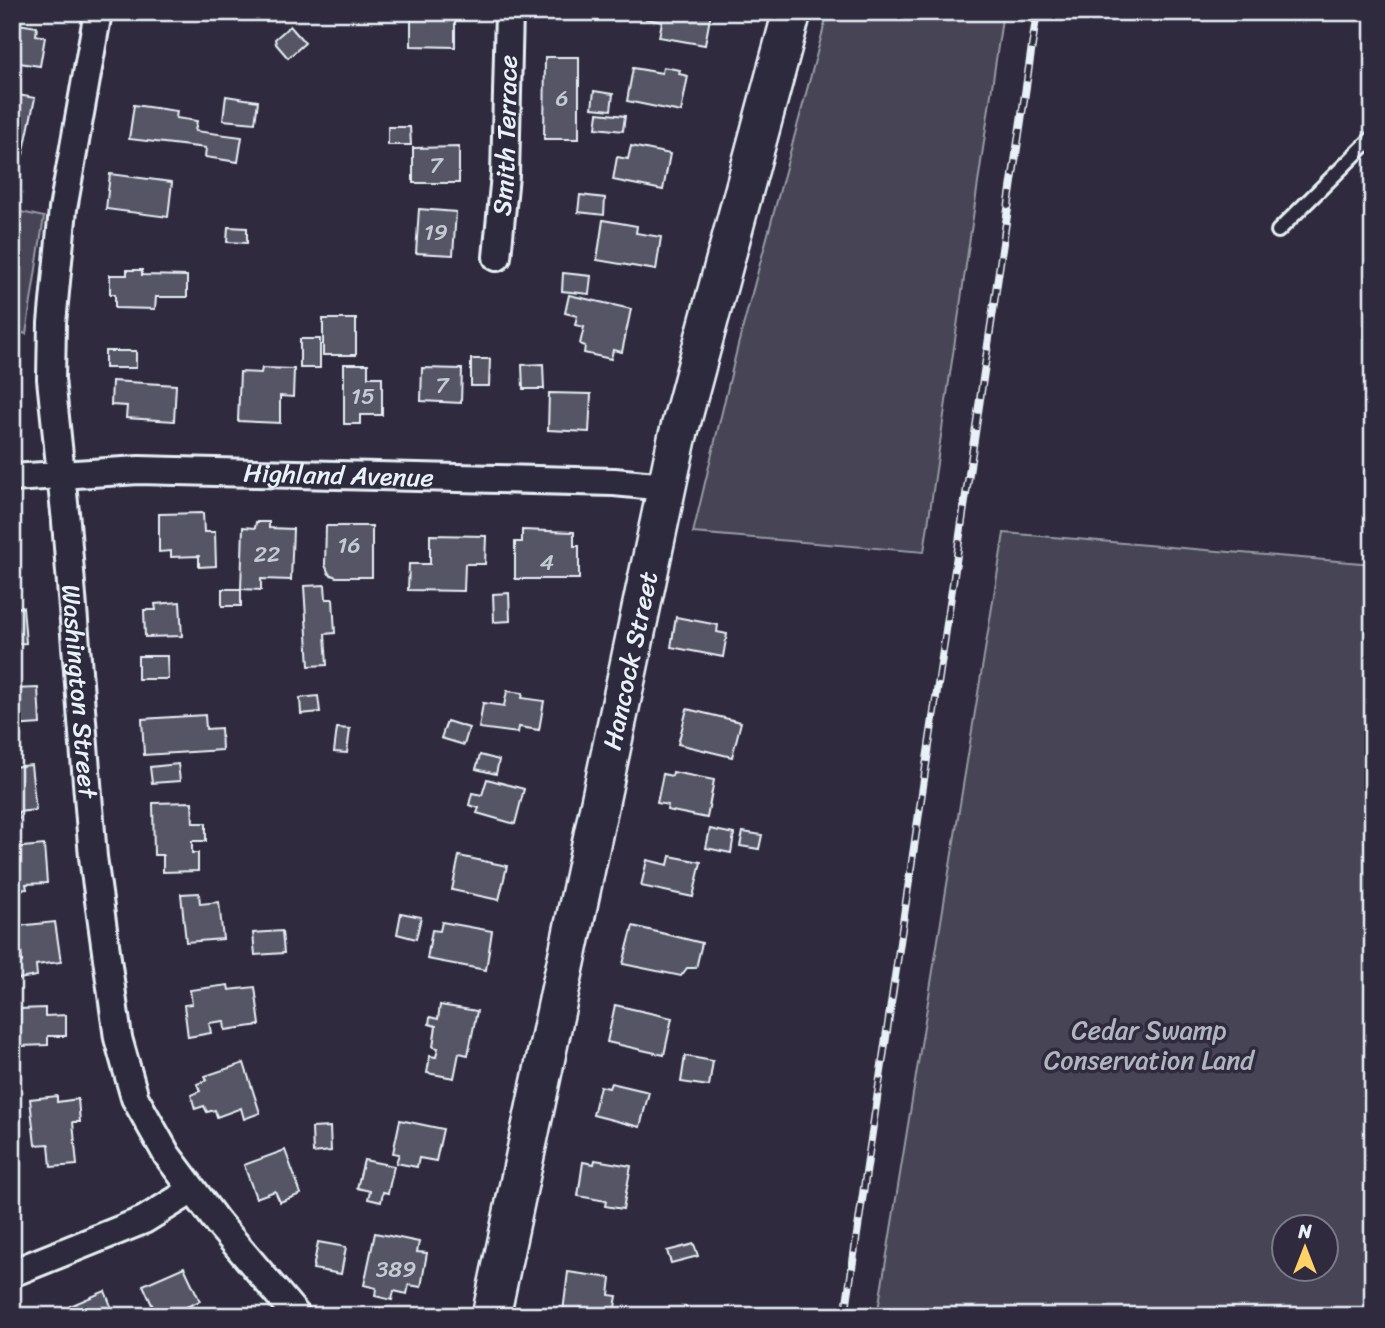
<svg xmlns="http://www.w3.org/2000/svg" width="1385" height="1328" font-family="Sriracha,sans-serif">
<rect width="100%" height="100%" fill="#2f2a3d"/>
<filter id="ink" filterUnits="userSpaceOnUse"><feTurbulence type="fractalNoise" baseFrequency=".0143" numOctaves="2"/><feDisplacementMap in="SourceGraphic" scale="14" xChannelSelector="R" yChannelSelector="G"/><feConvolveMatrix kernelMatrix="1 2 1 2 8 2 1 2 1" color-interpolation-filters="sRGB"/></filter>
<g filter="url(#ink)">
<g fill="#464455" stroke="#979aa6" stroke-width="2" fill-rule="evenodd">
<polygon points="828,12 1003,12 924,552 693,533 738,345"/>
<polygon points="12,210 44,217 26,334 12,330"/>
<path d="M1004,533L1373,564V1316H877ZM1284,1226H1326V1268H1284Z"/>
</g>
<g fill="#575565" stroke="#e8f1f8" stroke-width="2">
<polygon points="411,12 455,12 455,47 411,46"/>
<polygon points="647,12 711,12 705,45 659,37 662,22 646,19"/>
<polygon points="12,23 37,27 36,35 45,37 40,66 12,62"/>
<polygon points="290,26 305,43 288,58 276,44 275,39"/>
<polygon points="545,57 579,57 579,139 544,139"/>
<polygon points="663,67 680,70 679,74 688,76 681,112 627,101 633,68 662,73"/>
<polygon points="594,91 613,94 611,110 592,108"/>
<polygon points="12,94 35,98 23,155 12,154"/>
<polygon points="226,96 258,101 255,123 223,120"/>
<polygon points="134,105 177,111 176,118 197,121 195,131 242,137 238,162 205,157 206,148 129,139"/>
<polygon points="598,113 625,116 623,131 596,128"/>
<polygon points="388,127 410,127 411,145 388,145"/>
<polygon points="631,146 670,154 663,190 613,180 617,157 628,159"/>
<polygon points="459,147 459,183 413,183 413,148"/>
<polygon points="110,174 172,182 168,217 106,209"/>
<polygon points="580,195 605,198 604,215 578,212"/>
<polygon points="419,209 456,212 453,255 416,253"/>
<polygon points="603,220 637,226 636,233 661,237 656,270 597,260"/>
<polygon points="228,227 247,228 247,243 227,242"/>
<polygon points="127,270 142,270 142,275 187,276 187,297 156,297 155,309 115,308 115,294 110,294 110,275 127,275"/>
<polygon points="563,273 591,276 589,294 562,291"/>
<polygon points="569,295 631,309 622,352 613,350 611,359 584,353 585,346 580,344 584,327 575,325 577,316 565,313"/>
<rect x="323" y="319" width="33" height="36"/>
<rect x="300" y="339" width="20" height="29"/>
<rect x="105" y="351" width="31" height="17"/>
<polygon points="471,359 490,359 489,386 471,386"/>
<polygon points="344,364 368,364 368,377 382,377 382,415 360,415 360,424 344,424"/>
<polygon points="543,364 544,389 523,389 522,365"/>
<polygon points="262,368 294,369 293,397 280,396 280,423 238,421 240,372 261,373"/>
<polygon points="422,368 462,369 461,403 421,401"/>
<polygon points="112,381 176,385 174,421 126,418 127,406 111,405"/>
<polygon points="549,393 591,394 589,432 548,430"/>
<polygon points="203,513 204,532 215,532 216,566 199,567 199,556 171,557 171,551 159,552 159,514"/>
<polygon points="256,522 269,522 269,528 293,529 291,580 261,579 261,590 241,589 243,527 255,528"/>
<polygon points="326,526 372,526 372,577 336,577 329,574 325,565"/>
<polygon points="522,530 574,532 574,546 579,546 579,579 515,579 515,542 522,542"/>
<polygon points="430,535 486,536 485,564 465,564 464,591 408,590 409,564 430,564"/>
<polygon points="16,537 18,560 12,560 12,538"/>
<polygon points="325,585 326,599 333,599 335,633 325,634 327,665 309,666 304,586"/>
<rect x="222" y="589" width="19" height="17"/>
<polygon points="509,593 510,621 494,622 493,594"/>
<polygon points="180,602 182,636 145,637 144,610 156,610 155,604"/>
<polygon points="23,607 26,643 12,644 12,608"/>
<polygon points="676,617 718,625 717,632 727,634 723,657 671,647"/>
<polygon points="138,656 167,656 168,679 138,679"/>
<polygon points="38,688 40,724 12,726 12,689"/>
<polygon points="507,691 523,693 522,698 544,701 539,730 519,727 518,733 479,728 483,703 504,706"/>
<polygon points="318,696 320,712 301,714 300,698"/>
<polygon points="687,709 741,722 732,757 678,744"/>
<polygon points="205,715 206,729 221,728 222,750 144,755 142,719"/>
<polygon points="447,721 469,728 464,745 441,738"/>
<polygon points="337,728 350,729 347,753 334,752"/>
<polygon points="480,755 499,760 496,774 476,769"/>
<polygon points="178,764 180,781 152,783 150,767"/>
<polygon points="31,765 36,810 18,812 19,819 12,820 12,767"/>
<polygon points="673,772 714,780 707,818 667,810 668,805 657,803 663,774 672,776"/>
<polygon points="487,779 524,789 515,824 477,813 479,808 469,805 472,793 482,795"/>
<polygon points="192,802 193,823 206,823 206,841 192,841 192,853 198,853 198,871 163,872 163,855 154,855 153,803"/>
<polygon points="710,829 734,834 731,853 706,848"/>
<polygon points="743,832 762,835 759,849 740,846"/>
<polygon points="44,845 47,883 26,884 27,889 12,890 12,848"/>
<polygon points="459,856 507,866 499,900 452,890"/>
<polygon points="670,856 701,862 693,897 641,886 647,860 668,865"/>
<polygon points="199,893 200,904 219,902 223,939 186,942 181,894"/>
<polygon points="401,913 421,917 416,939 397,934"/>
<polygon points="55,922 61,962 36,965 37,976 18,979 16,963 22,962 18,926"/>
<polygon points="442,922 492,931 486,970 427,959 432,930 440,931"/>
<polygon points="633,926 702,943 696,968 687,968 681,976 623,964"/>
<polygon points="282,931 284,953 255,955 253,933"/>
<polygon points="228,985 229,990 255,987 260,1025 225,1030 224,1021 209,1023 211,1033 188,1037 184,1005 192,1004 190,990"/>
<polygon points="440,1005 477,1011 468,1055 459,1053 454,1078 427,1073 430,1056 436,1057 438,1048 433,1047 436,1026 429,1024 430,1017 438,1019"/>
<polygon points="615,1005 672,1018 664,1055 607,1042"/>
<polygon points="45,1008 45,1016 66,1015 66,1036 48,1036 48,1045 20,1046 19,1009"/>
<polygon points="685,1056 713,1061 709,1086 681,1082"/>
<polygon points="244,1063 260,1113 244,1119 241,1108 217,1117 215,1110 207,1112 204,1106 195,1109 191,1095 200,1091 197,1084 207,1080 205,1076"/>
<polygon points="12,1083 16,1083 18,1098 12,1098"/>
<polygon points="611,1083 649,1092 640,1127 593,1115 600,1086 609,1088"/>
<polygon points="57,1096 57,1102 78,1099 80,1122 73,1122 77,1165 51,1167 49,1144 35,1145 30,1099"/>
<polygon points="400,1120 443,1129 436,1161 419,1158 417,1167 396,1163 399,1154 393,1153"/>
<polygon points="330,1127 331,1151 313,1153 312,1128"/>
<polygon points="285,1150 301,1194 280,1202 275,1191 256,1198 244,1165"/>
<polygon points="364,1160 394,1166 388,1193 383,1192 381,1202 368,1199 370,1191 357,1188"/>
<polygon points="595,1160 631,1166 623,1209 605,1206 606,1201 578,1196 583,1162 594,1164"/>
<polygon points="375,1233 419,1242 417,1252 427,1253 421,1287 409,1285 407,1294 394,1291 392,1300 375,1296 376,1288 364,1285"/>
<polygon points="318,1242 346,1247 341,1274 313,1269"/>
<polygon points="694,1244 698,1256 671,1263 667,1251"/>
<polygon points="184,1267 200,1301 182,1309 186,1316 157,1316 143,1285"/>
<polygon points="568,1272 611,1278 609,1295 617,1296 614,1313 579,1308 579,1315 563,1312"/>
<polygon points="105,1291 115,1316 73,1316 70,1306"/>
</g>
<g fill="none" stroke-linecap="round" stroke-linejoin="round">
<defs>
<polyline id="service" points="1278,231 1373,137"/>
<g id="minor">
<path id="s1" d="M98,12L63,209L52,323L51,379L66,522L93,857L118,1038L135,1098L167,1155L217,1222L297,1316"/>
<path id="s2" d="M497,257L505,175L509,12"/>
<path id="s3" d="M12,478L139,470L614,482L666,487"/>
<polyline points="12,1273 144,1220 191,1191"/>
</g>
<g id="secondary">
<path id="s4" d="M491,1316L677,439L792,12"/>
</g>
</defs>
<use href="#service" stroke="#e8f1f8" stroke-width="18"/>
<use href="#minor" stroke="#e8f1f8" stroke-width="32"/>
<use href="#secondary" stroke="#e8f1f8" stroke-width="42"/>
<use href="#service" stroke="#2f2a3d" stroke-width="12"/>
<use href="#minor" stroke="#2f2a3d" stroke-width="26"/>
<use href="#secondary" stroke="#2f2a3d" stroke-width="37"/>
<defs>
<polyline id="rail" points="845,1316 1037,12"/>
</defs>
<use href="#rail" stroke="#e8f1f8" stroke-width="8"/>
<use href="#rail" stroke="#2f2a3d" stroke-width="5" stroke-dasharray="16" stroke-linecap="butt"/>
</g>
</g>
<g text-anchor="middle" dominant-baseline="central" stroke-width="7" stroke-linejoin="round" paint-order="stroke">
<g font-size="23" fill="#c4cad3">
<text x="562" y="98">6</text>
<text x="436" y="165">7</text>
<text x="436" y="232">19</text>
<text x="442" y="385">7</text>
<text x="363" y="396">15</text>
<text x="349" y="545">16</text>
<text x="267" y="554">22</text>
<text x="547" y="562">4</text>
<text x="396" y="1269">389</text>
</g>
<g font-size="26" fill="#e8f1f8" stroke="#2f2a3d">
<text stroke="none"><textPath href="#s2" startOffset="122">Smith Terrace</textPath></text>
<text stroke="none"><textPath href="#s3" startOffset="327">Highland Avenue</textPath></text>
<text stroke="none"><textPath href="#s4" startOffset="670">Hancock Street</textPath></text>
<text stroke="none"><textPath href="#s1" startOffset="684">Washington Street</textPath></text>
</g>
<g font-size="26" fill="#afb4bf" stroke="#2f2a3d">
<text x="1149" y="1030">Cedar Swamp<tspan x="1149" dy="30">Conservation Land</tspan></text>
</g>
</g>
<rect width="1385" height="1328" fill="none" stroke="#2f2a3d" stroke-width="42"/>
<rect x="21" y="21" width="1343" height="1286" fill="none" stroke="#e8f1f8" stroke-width="2.5" filter="url(#ink)"/>
<g transform="translate(1305 1248)"><circle r="33" fill="#2f2a3d" stroke="#797a88" stroke-width="2"/>
<path d="M0-5L12 26L0 18L-12 26Z" fill="#ffd166"/>
<text y="-10" font-size="19" font-weight="bold" text-anchor="middle" fill="#e8f1f8">N</text>
</g>
</svg>
